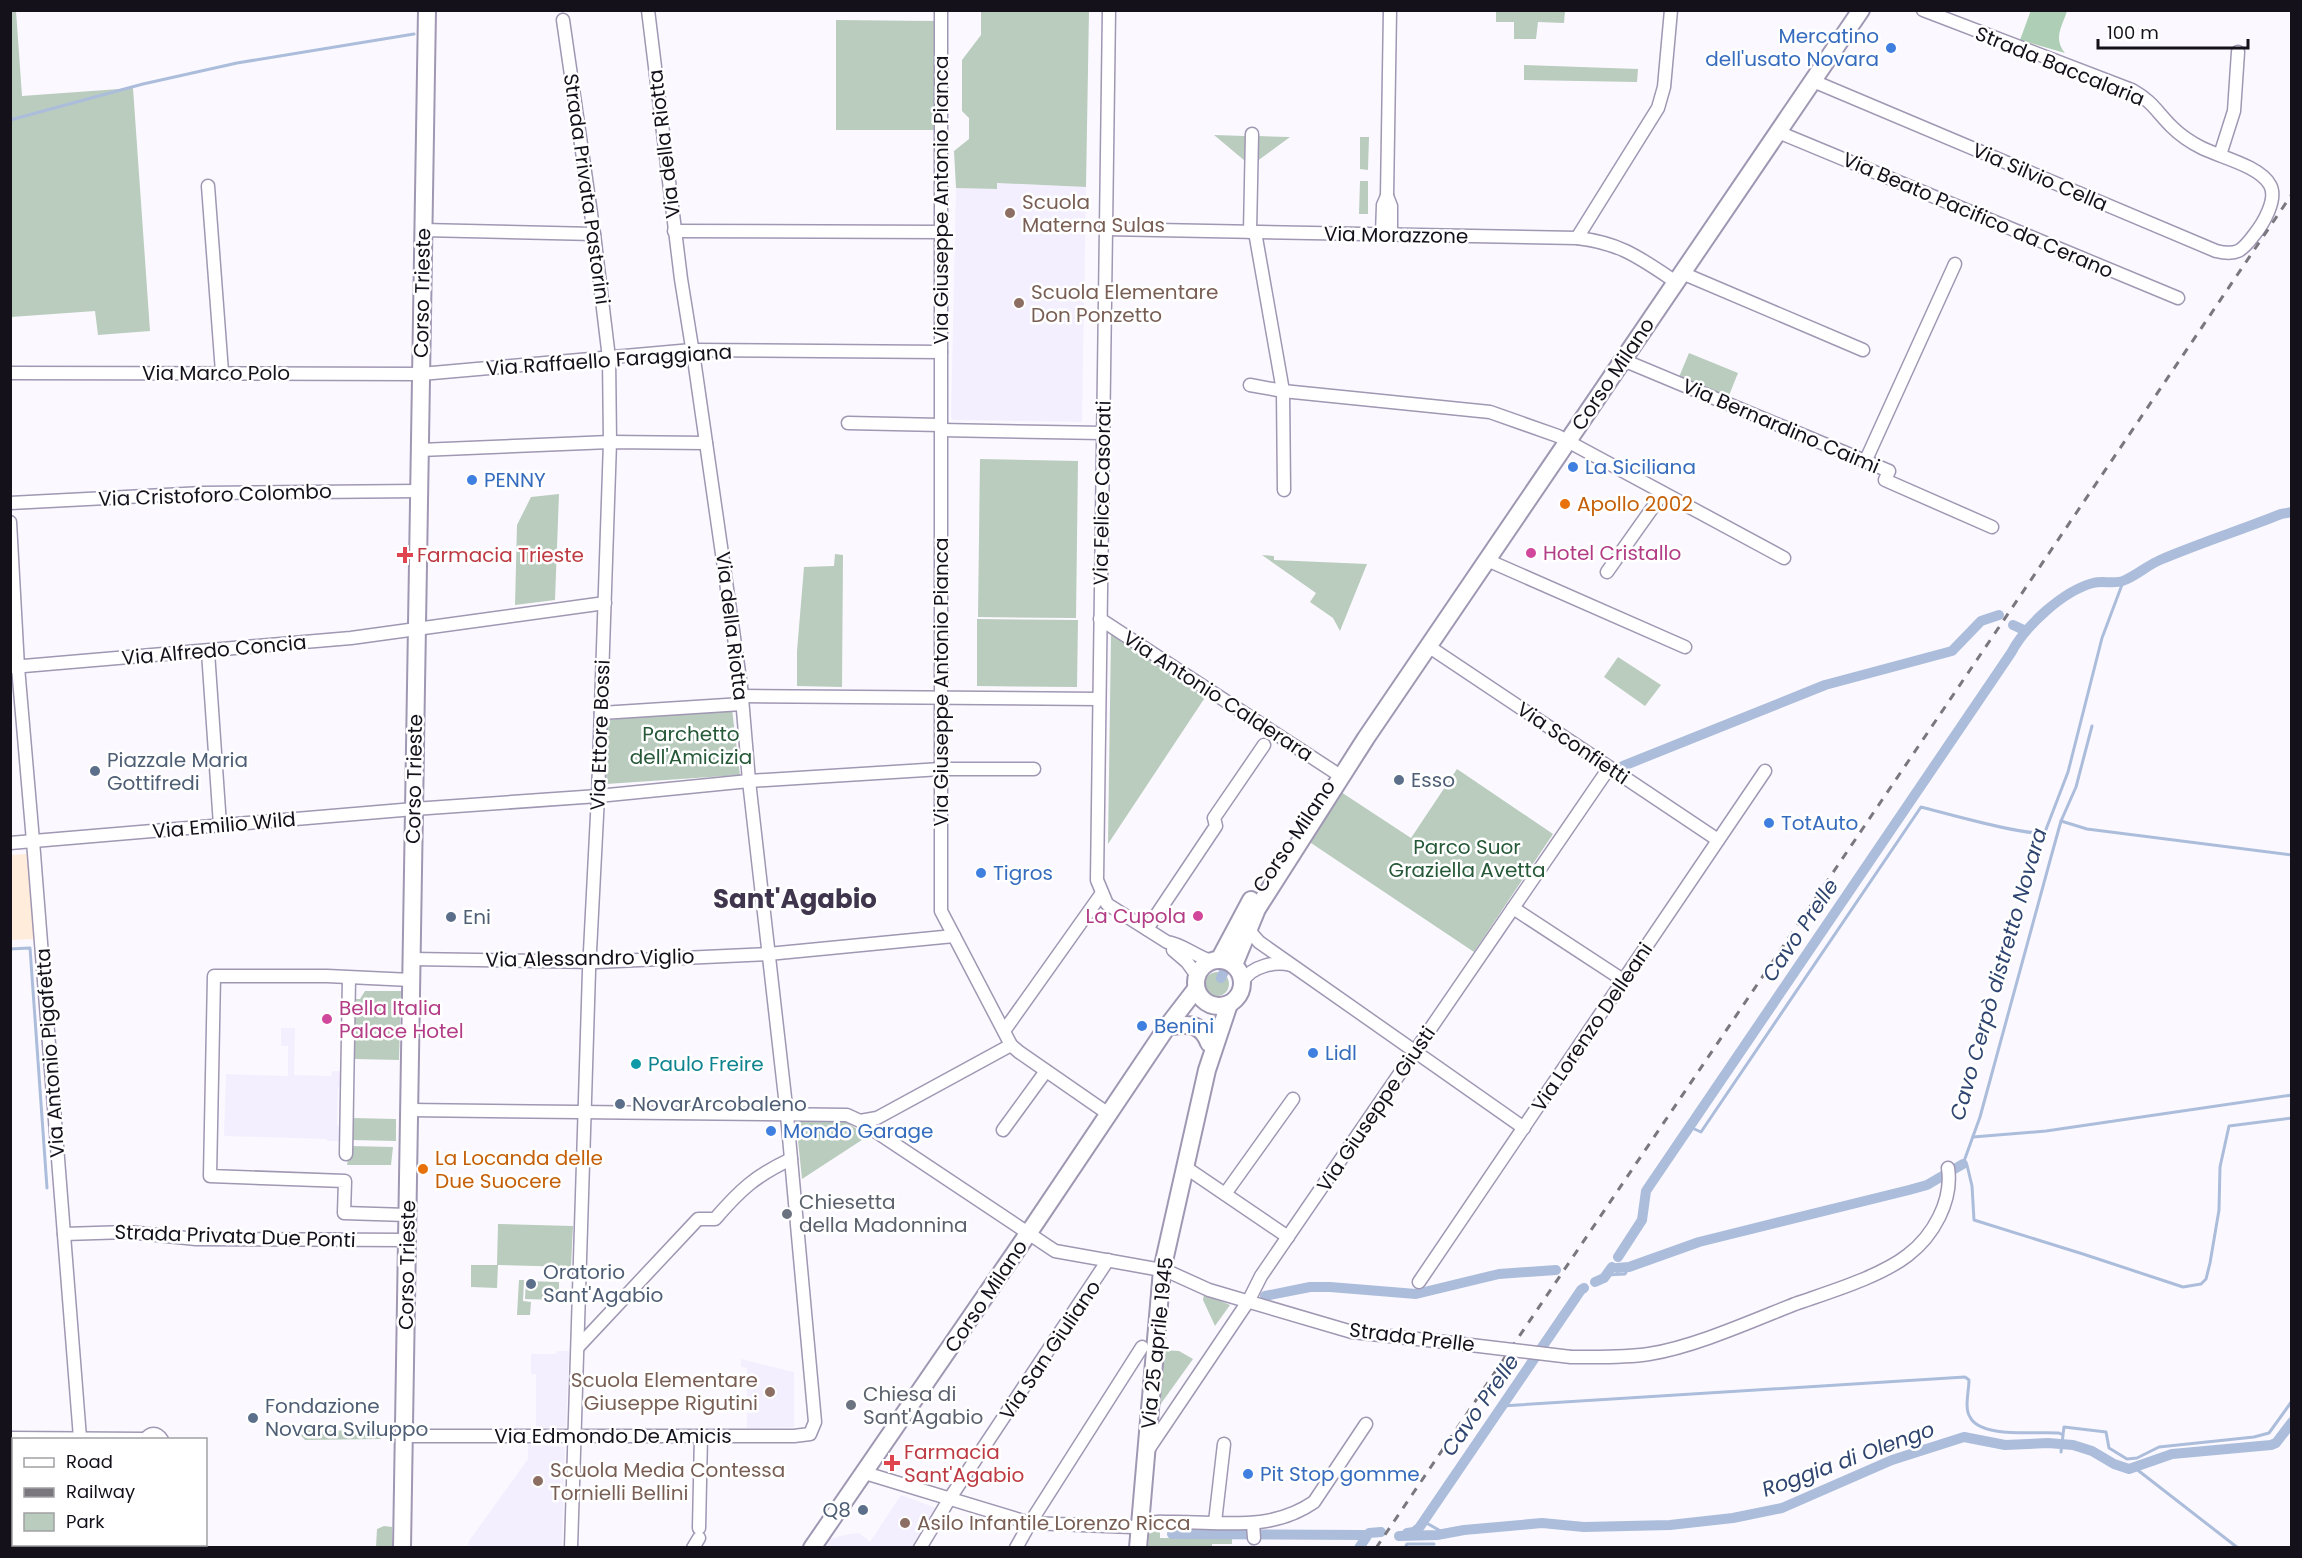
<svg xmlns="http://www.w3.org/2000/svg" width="2302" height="1558" font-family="Poppins,sans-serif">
<rect width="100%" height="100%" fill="#fbf9ff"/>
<polygon fill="#ffecdb" points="27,854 34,939 11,940 11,855"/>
<g fill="#f4effe">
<polygon points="997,183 1086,187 1082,422 953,420 951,417 956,188 997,189"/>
<polygon points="281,1028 295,1028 294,1075 331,1076 332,1071 342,1071 342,1087 338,1087 337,1125 342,1126 341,1141 327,1141 327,1139 224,1136 226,1074 288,1076 288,1046 281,1046"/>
<polygon points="557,1351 569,1351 566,1427 536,1428 536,1374 531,1374 531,1354 556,1354"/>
<polygon points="741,1359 794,1372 794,1427 747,1428 747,1368 741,1367"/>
<polygon points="528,1444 565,1447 562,1547 468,1547 469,1541 528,1459"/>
<polygon points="901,1495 936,1508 912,1547 824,1547 829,1539 849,1534 859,1533 870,1542"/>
</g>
<g fill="#b9ccbe">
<polygon points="16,11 22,96 133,88 150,331 98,335 95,311 11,317 10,11"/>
<polygon points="981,11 1089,11 1086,187 997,183 997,189 956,188 954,151 969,139 969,118 962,111 962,60 981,35"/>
<polygon points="1496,11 1565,11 1564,23 1538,22 1536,39 1514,39 1514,22 1496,22"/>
<polygon points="836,20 935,21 935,130 836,130"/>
<polygon points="1524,65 1638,69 1637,82 1524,80"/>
<polygon points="1214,135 1245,136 1245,161"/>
<polygon points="1257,136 1290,137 1256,162"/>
<polygon points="1360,137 1369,137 1368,170 1360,169"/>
<polygon points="1360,181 1368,181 1368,214 1359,214"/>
<polygon points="1689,353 1738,373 1728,398 1679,377"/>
<polygon points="980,459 1078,461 1076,618 978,617"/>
<polygon points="559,494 555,600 515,605 517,525 531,497"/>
<polygon points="835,554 843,555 842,687 797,686 797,651 804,567 834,566"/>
<polygon points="1262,555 1274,556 1274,560 1367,564 1340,631 1333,618 1310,602 1316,593"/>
<polygon points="977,619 1078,620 1077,687 977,686"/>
<polygon points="1114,632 1206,696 1108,844 1111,634"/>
<polygon points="1618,657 1661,685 1645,706 1604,677"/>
<polygon points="732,709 740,775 606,784 607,720"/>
<polygon points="1457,769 1553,834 1474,952 1308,841 1341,792 1411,838"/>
<circle cx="1217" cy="984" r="12"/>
<polygon points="365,991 401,991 399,1060 355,1059 355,1053 348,1053 352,999 360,999"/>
<polygon points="351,1118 396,1119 396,1141 350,1140"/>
<polygon points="796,1121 844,1121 868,1136 802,1179"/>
<polygon points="350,1146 393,1147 391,1165 347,1165"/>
<polygon points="498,1224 573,1226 571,1267 498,1265 497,1288 471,1287 471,1265 497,1265"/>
<polygon points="519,1280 524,1280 523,1301 531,1302 530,1315 517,1315"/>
<polygon points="526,1281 559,1282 559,1300 525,1299"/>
<polygon points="1204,1294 1230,1305 1215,1326 1203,1300"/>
<polygon points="1164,1350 1179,1351 1193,1359 1160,1405"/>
<polygon points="296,1430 381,1431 381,1439 305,1440"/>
<polygon points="384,1526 392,1527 392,1547 376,1547 377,1529"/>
<polygon points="1160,1529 1160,1538 1232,1538 1232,1544 1212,1544 1212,1548 1148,1547 1149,1534"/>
</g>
<path fill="#aecfb6" d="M2031,10L2067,11C2062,27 2053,38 2065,53L2020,40Z"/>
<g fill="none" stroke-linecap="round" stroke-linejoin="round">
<g stroke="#acbddc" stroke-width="3">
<polyline points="10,120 143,84 237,63 414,34"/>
<polyline points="2092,726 2076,787 2061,821 2051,857 1980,1117 1963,1164 1967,1165 1972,1186 1974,1220 2083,1254 2183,1287 2201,1284 2206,1279 2210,1263 2219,1210 2220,1167 2229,1126 2292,1118"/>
<polyline points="2061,821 2087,829 2292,855"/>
<polyline points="10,949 30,948 47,1188"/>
<path d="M1690,1127L1701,1132L1921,807C1942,812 2031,838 2045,832L2068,772L2102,638L2123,582"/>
<polyline points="1973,1137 2046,1131 2292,1095"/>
<polyline points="1607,1275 1625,1274 1629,1267"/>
<path d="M1502,1406L1965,1377L1969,1380C1969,1391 1964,1408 1970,1417C1981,1439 2037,1431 2059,1433L2063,1435L2061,1452"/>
<polyline points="2063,1434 2064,1427 2106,1432 2109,1448 2127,1459 2137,1458 2159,1447 2254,1437 2269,1433 2292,1401"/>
<polyline points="2135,1468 2238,1548"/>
<polyline points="1423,1521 1444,1533"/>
<polyline points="1405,1548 1407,1544 1434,1544"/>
</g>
<g stroke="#acbddc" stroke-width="10">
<polyline points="2013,625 2026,631"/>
<polyline points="1623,766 1825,685 1952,651 1981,621 1999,615"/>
<polyline points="1221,978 1232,954"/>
<path d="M1618,1257L1642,1220L1646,1191L2011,653C2025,626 2063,591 2093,583C2103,580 2116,585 2125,580C2137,575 2148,565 2160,560C2200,543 2241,530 2281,514L2292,512"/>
<polyline points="1617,1268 1629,1267 1699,1242 1909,1190 1927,1185 1963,1164"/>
<polyline points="1595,1282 1604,1278 1612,1267"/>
<polyline points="1265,1296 1310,1287 1330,1287 1416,1294 1499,1274 1556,1270"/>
<polyline points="10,1473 14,1474"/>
<polyline points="1407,1533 1414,1532 1419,1528 1581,1290 1584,1288"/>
<polyline points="1172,1534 1364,1535"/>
<polyline points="1399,1536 1437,1535 1464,1530 1542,1523 1584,1527 1670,1525 1733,1518 1782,1508 1892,1460 1964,1437 2005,1445 2048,1443 2073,1445 2092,1451 2114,1464 2129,1469 2172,1454 2271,1445 2276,1443 2292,1422"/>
<polyline points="1359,1548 1369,1533 1381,1532"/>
</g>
<defs>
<g id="street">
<polyline points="941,10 941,911 1011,1045 1019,1052 1110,1115"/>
<path d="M1109,10L1097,880L1107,904L1167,942C1182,944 1195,956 1211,961"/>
<polyline points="563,20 594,234 609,358 610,442 598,796 589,971 571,1548"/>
<path d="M1813,81L2216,251C2237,256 2242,251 2254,235C2263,224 2278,199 2270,185C2260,166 2220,157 2202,148C2192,143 2180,135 2172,127C2156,111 2153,102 2132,90L1923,10"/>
<polyline points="1778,132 2178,298"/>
<polyline points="2220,155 2234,111 2238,52"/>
<polyline points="208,186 222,372"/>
<polyline points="1387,196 1390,10"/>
<path d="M1106,229L1577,238C1621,243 1640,258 1676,282"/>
<polyline points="423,230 594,234"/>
<polyline points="674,231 941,232"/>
<polyline points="1250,232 1252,134"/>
<polyline points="1255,232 1283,391 1284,490"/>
<polyline points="1382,234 1383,205 1387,196 1391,206 1391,235"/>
<polyline points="1577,238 1658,108 1664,87 1671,10"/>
<polyline points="1682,273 1863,350"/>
<polyline points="1623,360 1889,471 1885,480 1992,527"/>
<polyline points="10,373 421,374 692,350 941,352"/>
<polyline points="1250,385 1283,391 1490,412 1558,436 1784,558"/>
<polyline points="848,423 941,425"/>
<polyline points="941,430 1103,433"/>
<polyline points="420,450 610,442 706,443"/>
<polyline points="1865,462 1955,264"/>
<polyline points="10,503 203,493 419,491"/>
<polyline points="10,522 18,667 33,841 80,1438"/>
<polyline points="1487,560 1685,647"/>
<polyline points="1607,572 1663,493"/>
<polyline points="1100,619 1336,773"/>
<polyline points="1428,646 1718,840"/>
<polyline points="208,652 220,825"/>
<polyline points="12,667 351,638 605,603"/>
<polyline points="741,696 1099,699"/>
<polyline points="601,713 742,704"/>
<polyline points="10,843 414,809 598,796 749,781 941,769 1034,769"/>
<polyline points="1513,908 1623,980"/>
<polyline points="1250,927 1252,934 1259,942 1524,1128"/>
<polyline points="1147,929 1216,826 1214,818 1264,745"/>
<polyline points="1173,950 1187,962 1197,976"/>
<polyline points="411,959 596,962 768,954 954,936"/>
<path d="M1243,981C1252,966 1275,961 1291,965"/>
<polyline points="1004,1031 1102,893"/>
<polyline points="409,1110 847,1115 860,1121 877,1118 1011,1045"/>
<polyline points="860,1121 1055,1251 1167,1271 1209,1290 1352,1332 1454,1343"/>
<polyline points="1003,1130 1046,1071"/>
<polyline points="346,1154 349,978"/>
<polyline points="1185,1167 1288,1237"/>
<polyline points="1225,1194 1293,1099"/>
<polyline points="407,1215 344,1213 345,1181 210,1176 214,976 327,976 411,980"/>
<polyline points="64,1234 128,1232 196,1239 407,1240"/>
<polyline points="1419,1282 1765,771"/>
<path d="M578,1347L698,1219H715C740,1190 755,1176 791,1159"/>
<path d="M1571,1357C1597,1357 1623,1358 1649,1354C1694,1347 1752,1321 1795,1304C1829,1292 1880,1277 1908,1255C1933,1236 1953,1201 1948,1168"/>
<polyline points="404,1436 794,1436 810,1434 815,1422 787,1115 749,781 741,686 695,366 681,279 648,10"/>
<polyline points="10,1438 145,1439"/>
<path d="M145,1440C150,1432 157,1432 162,1440"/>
<polyline points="1148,1450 1249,1300 1261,1276 1609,768"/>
<path d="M865,1473L1030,1523L1132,1527C1139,1527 1143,1524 1150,1523C1156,1521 1163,1522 1169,1522C1219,1521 1269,1533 1314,1502L1366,1424"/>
<polyline points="1215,1522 1224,1444"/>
<polyline points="1253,1524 1254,1538"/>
<polyline points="699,1528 701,1436"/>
<polyline points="693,1548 699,1538"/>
<polyline points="920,1548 950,1498 1108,1260"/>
<polyline points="1016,1548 1030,1523 1142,1347"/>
</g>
<g id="secondary">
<circle cx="1219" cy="983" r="23"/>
<polyline points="1219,960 1251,900"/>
<polyline points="1234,965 1257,909 1366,738 1861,10"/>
<path d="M1173,1026C1191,1023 1202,1025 1209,1043"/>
<polyline points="402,1548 427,10"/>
<polyline points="812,1548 1034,1225 1169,1024 1196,989"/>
<polyline points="1138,1548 1162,1270 1207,1070 1229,1004"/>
</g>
</defs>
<use href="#street" stroke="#a097b3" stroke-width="15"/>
<use href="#secondary" stroke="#a097b3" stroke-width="20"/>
<use href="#street" stroke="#fff" stroke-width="12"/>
<use href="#secondary" stroke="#fff" stroke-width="16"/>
<polyline stroke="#7a777f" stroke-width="3" stroke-dasharray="8 8" stroke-linecap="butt" points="1376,1548 2292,194"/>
<defs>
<polyline id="street-bridge" points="1454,1343 1571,1357"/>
</defs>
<use href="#street-bridge" stroke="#a097b3" stroke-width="15" stroke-linecap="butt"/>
<use href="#street-bridge" stroke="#fff" stroke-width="12"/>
</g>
<g fill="#3f7fe0" stroke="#fff" stroke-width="2">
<circle cx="1891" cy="48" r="6"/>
<circle cx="1573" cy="467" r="6"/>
<circle cx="472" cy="480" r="6"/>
<circle cx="1769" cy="823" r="6"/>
<circle cx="981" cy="873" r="6"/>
<circle cx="1142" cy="1026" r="6"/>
<circle cx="1313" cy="1053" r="6"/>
<circle cx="771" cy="1131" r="6"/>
<circle cx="1248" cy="1474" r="6"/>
</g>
<g fill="#8d6e63" stroke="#fff" stroke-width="2">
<circle cx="1010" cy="213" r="6"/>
<circle cx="1019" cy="303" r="6"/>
<circle cx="770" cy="1392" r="6"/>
<circle cx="538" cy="1481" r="6"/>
<circle cx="905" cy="1523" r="6"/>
</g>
<g fill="#e8710a" stroke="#fff" stroke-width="2">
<circle cx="1565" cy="504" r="6"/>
<circle cx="423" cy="1169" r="6"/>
</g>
<g fill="#d1479c" stroke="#fff" stroke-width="2">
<circle cx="1531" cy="553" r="6"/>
<circle cx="1198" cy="916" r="6"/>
<circle cx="327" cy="1019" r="6"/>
</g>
<g fill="#e0444e" stroke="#fff" stroke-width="2">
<path d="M402 546h6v6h6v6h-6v6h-6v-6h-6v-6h6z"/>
<path d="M889 1454h6v6h6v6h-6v6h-6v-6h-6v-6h6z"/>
</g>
<g fill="#5c6f8a" stroke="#fff" stroke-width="2">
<circle cx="95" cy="771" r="6"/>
<circle cx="1399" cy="780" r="6"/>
<circle cx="451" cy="917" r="6"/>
<circle cx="620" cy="1104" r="6"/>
<circle cx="531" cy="1284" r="6"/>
<circle cx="253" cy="1418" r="6"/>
<circle cx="863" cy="1510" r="6"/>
</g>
<circle fill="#0f9aa8" stroke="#fff" stroke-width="2" cx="636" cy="1064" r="6"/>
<g fill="#6b7280" stroke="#fff" stroke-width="2">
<circle cx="787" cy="1214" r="6"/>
<circle cx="851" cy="1405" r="6"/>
</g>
<g text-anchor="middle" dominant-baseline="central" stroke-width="5" stroke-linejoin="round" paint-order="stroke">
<g font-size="20" fill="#366cbe" stroke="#fff" text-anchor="start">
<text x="1879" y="36" text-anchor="end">Mercatino<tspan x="1879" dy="23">dell'usato Novara</tspan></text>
<text x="1585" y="467">La Siciliana</text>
<text x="484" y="480">PENNY</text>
<text x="1781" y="823">TotAuto</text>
<text x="993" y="873">Tigros</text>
<text x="1154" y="1026">Benini</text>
<text x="1325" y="1053">Lidl</text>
<text x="783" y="1131">Mondo Garage</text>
<text x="1260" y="1474">Pit Stop gomme</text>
</g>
<g font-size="20" fill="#14111b" stroke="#fff">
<text transform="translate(2060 66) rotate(22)">Strada Baccalaria</text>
<text transform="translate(664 144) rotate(-97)">Via della Riotta</text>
<text transform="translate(2040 177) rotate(23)">Via Silvio Cella</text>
<text transform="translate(587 189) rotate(82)">Strada Privata Pastorini</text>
<text transform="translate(941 200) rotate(-90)">Via Giuseppe Antonio Pianca</text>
<text transform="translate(1978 215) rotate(23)">Via Beato Pacifico da Cerano</text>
<text transform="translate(1396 235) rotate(1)">Via Morazzone</text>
<text transform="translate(422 293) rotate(-89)">Corso Trieste</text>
<text transform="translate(609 360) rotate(-4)">Via Raffaello Faraggiana</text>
<text x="216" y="373">Via Marco Polo</text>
<text transform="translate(1613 374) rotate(-56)">Corso Milano</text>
<text transform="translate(1781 426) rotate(23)">Via Bernardino Caimi</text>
<text transform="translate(1102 493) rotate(-89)">Via Felice Casorati</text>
<text transform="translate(215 495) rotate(-2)">Via Cristoforo Colombo</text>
<text transform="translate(732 626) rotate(83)">Via della Riotta</text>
<text transform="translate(214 650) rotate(-5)">Via Alfredo Concia</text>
<text transform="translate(941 682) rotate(-90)">Via Giuseppe Antonio Pianca</text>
<text transform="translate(1218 696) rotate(33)">Via Antonio Calderara</text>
<text transform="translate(600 735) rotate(-88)">Via Ettore Bossi</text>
<text transform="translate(1573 743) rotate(34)">Via Sconfietti</text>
<text transform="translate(414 779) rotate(-89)">Corso Trieste</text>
<text transform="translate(224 825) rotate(-5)">Via Emilio Wild</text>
<text transform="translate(1294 836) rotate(-56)">Corso Milano</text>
<text transform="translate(590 958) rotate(-1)">Via Alessandro Viglio</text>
<text transform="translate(1592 1027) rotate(-56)">Via Lorenzo Delleani</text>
<text transform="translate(50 1053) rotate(-94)">Via Antonio Pigafetta</text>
<text transform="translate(1376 1109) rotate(-56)">Via Giuseppe Giusti</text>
<text transform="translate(235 1236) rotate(2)">Strada Privata Due Ponti</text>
<text transform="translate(407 1265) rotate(-89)">Corso Trieste</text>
<text transform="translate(986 1296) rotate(-56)">Corso Milano</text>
<text transform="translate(1412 1337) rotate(7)">Strada Prelle</text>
<text transform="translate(1157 1343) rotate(-84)">Via 25 aprile 1945</text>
<text transform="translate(1050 1350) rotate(-56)">Via San Giuliano</text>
<text x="613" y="1436">Via Edmondo De Amicis</text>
</g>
<g font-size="20" fill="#785e54" stroke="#fff" text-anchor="start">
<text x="1022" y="202">Scuola<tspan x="1022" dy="23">Materna Sulas</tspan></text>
<text x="1031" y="292">Scuola Elementare<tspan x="1031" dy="23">Don Ponzetto</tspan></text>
<text x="758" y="1380" text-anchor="end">Scuola Elementare<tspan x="758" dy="23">Giuseppe Rigutini</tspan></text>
<text x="550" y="1470">Scuola Media Contessa<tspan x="550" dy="23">Tornielli Bellini</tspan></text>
<text x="917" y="1523">Asilo Infantile Lorenzo Ricca</text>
</g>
<g font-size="20" fill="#c56008" stroke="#fff" text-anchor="start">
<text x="1577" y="504">Apollo 2002</text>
<text x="435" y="1158">La Locanda delle<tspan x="435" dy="23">Due Suocere</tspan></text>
</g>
<g font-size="20" fill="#b23c85" stroke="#fff" text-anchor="start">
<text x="1543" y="553">Hotel Cristallo</text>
<text x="1186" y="916" text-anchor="end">La Cupola</text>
<text x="339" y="1008">Bella Italia<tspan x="339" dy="23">Palace Hotel</tspan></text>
</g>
<g font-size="20" fill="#be3a42" stroke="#fff" text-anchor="start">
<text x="417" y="555">Farmacia Trieste</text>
<text x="904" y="1452">Farmacia<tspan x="904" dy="23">Sant'Agabio</tspan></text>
</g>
<g font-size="20" fill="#255837" stroke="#fff">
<text x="691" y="734">Parchetto<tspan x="691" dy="23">dell'Amicizia</tspan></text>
<text x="1467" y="847">Parco Suor<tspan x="1467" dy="23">Graziella Avetta</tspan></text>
</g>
<g font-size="20" fill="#4e5e75" stroke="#fff" text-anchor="start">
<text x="107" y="760">Piazzale Maria<tspan x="107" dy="23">Gottifredi</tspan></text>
<text x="1411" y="780">Esso</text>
<text x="463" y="917">Eni</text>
<text x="632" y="1104">NovarArcobaleno</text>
<text x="543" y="1272">Oratorio<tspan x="543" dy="23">Sant'Agabio</tspan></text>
<text x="265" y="1406">Fondazione<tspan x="265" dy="23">Novara Sviluppo</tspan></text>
<text x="851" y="1510" text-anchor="end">Q8</text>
</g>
<g font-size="20" fill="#0d838f" stroke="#fff" text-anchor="start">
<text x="648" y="1064">Paulo Freire</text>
</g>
<g font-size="20" fill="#5b616d" stroke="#fff" text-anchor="start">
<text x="799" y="1202">Chiesetta<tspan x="799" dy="23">della Madonnina</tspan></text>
<text x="863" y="1394">Chiesa di<tspan x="863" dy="23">Sant'Agabio</tspan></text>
</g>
<g font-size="21" font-style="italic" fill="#2f4570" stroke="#fff">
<text transform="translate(1800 930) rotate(-56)">Cavo Prelle</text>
<text transform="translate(1998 974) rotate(-74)">Cavo Cerpò distretto Novara</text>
<text transform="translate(1480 1405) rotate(-55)">Cavo Prelle</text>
<text transform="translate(1848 1459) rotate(-20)">Roggia di Olengo</text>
</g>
<g font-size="26" font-weight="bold" fill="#3f364e" stroke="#fff">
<text x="795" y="899">Sant'Agabio</text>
</g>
</g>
<rect width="2302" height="1558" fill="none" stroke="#14111b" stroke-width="24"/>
<rect x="12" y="1438" width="195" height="108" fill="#ffffff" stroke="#a1a0a4" stroke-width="1.5"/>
<rect x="24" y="1458" width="30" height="9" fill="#ffffff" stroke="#a1a0a4" stroke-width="1.5"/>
<text x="66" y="1468" font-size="18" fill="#14111b">Road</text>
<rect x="24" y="1488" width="30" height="9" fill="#7a777f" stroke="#a1a0a4" stroke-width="1.5"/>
<text x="66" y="1498" font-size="18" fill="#14111b">Railway</text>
<rect x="24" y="1513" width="30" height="18" fill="#b9ccbe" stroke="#a1a0a4" stroke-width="1.5"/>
<text x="66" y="1528" font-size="18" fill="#14111b">Park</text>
<path d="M2098 39v9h150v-9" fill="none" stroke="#14111b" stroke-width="3"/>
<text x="2107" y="39" font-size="18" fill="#14111b" stroke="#ffffff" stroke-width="4.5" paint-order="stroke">100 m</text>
</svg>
